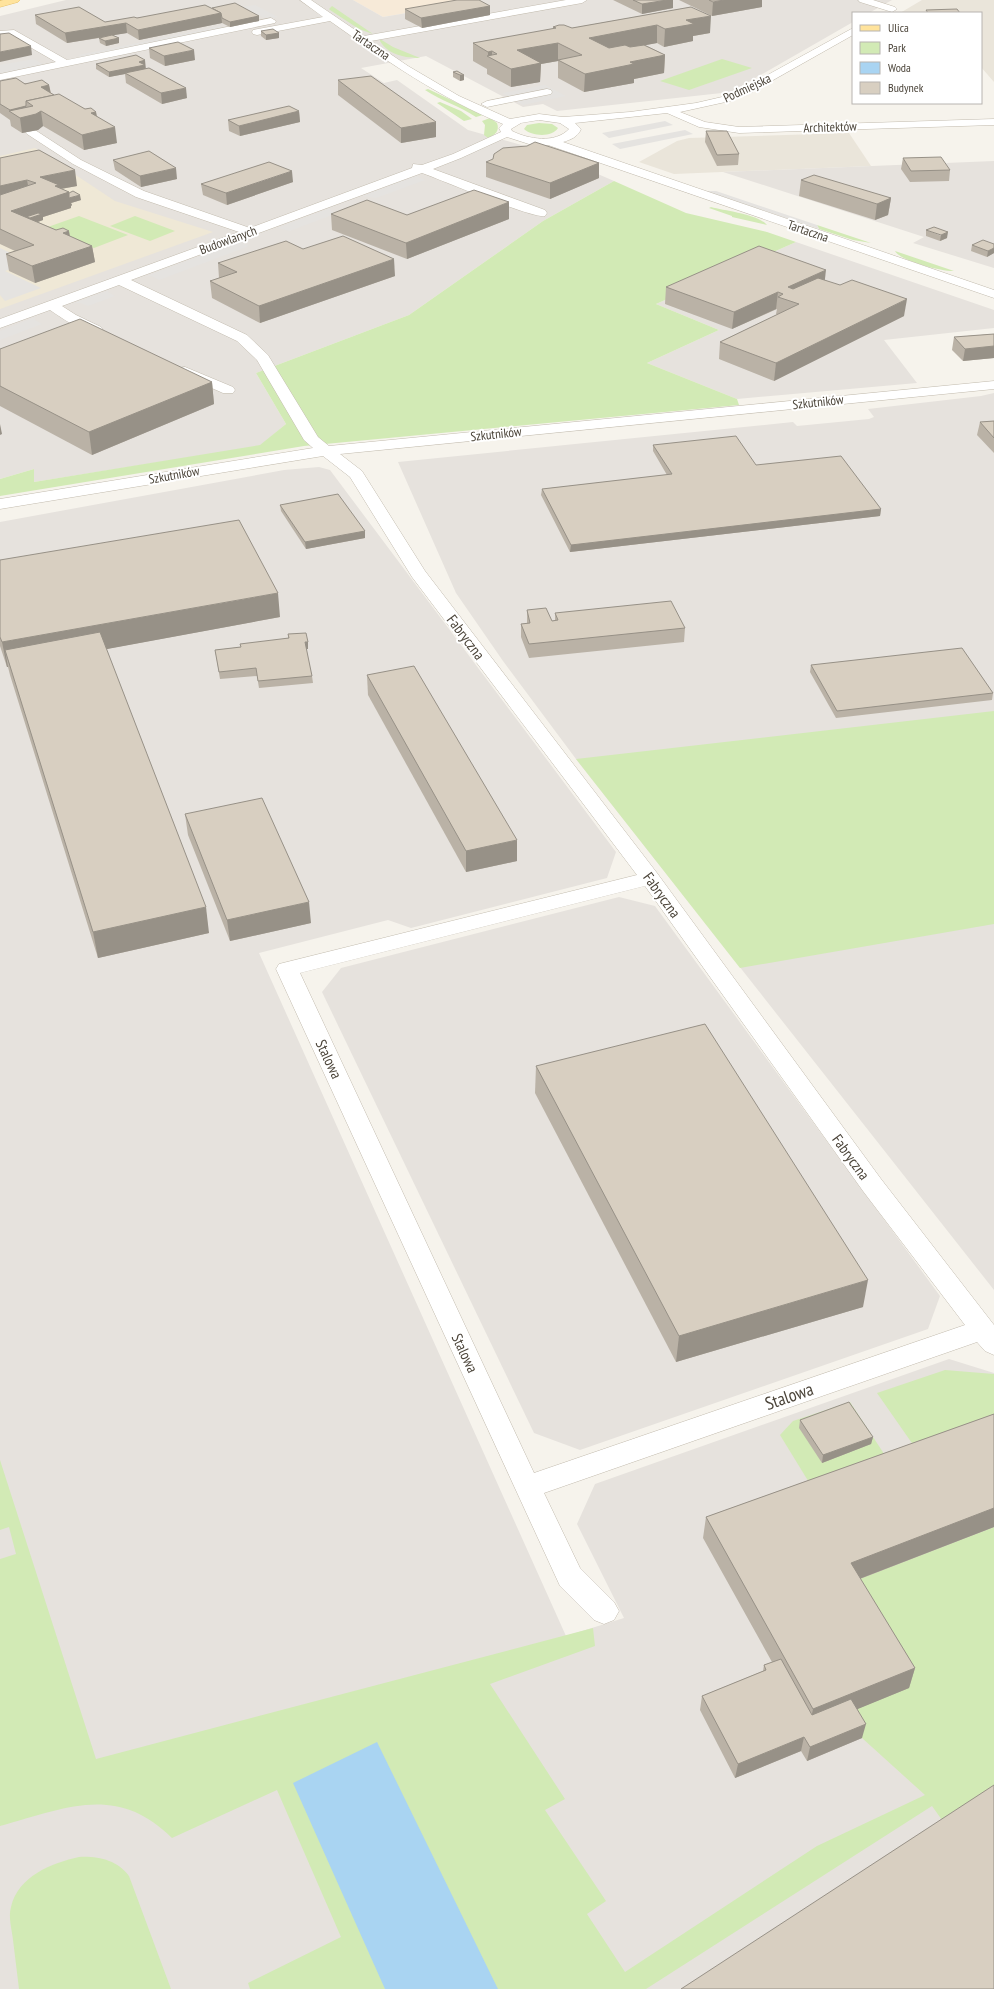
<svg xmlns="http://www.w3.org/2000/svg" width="994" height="1989" font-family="'PT Sans Narrow',sans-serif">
<rect width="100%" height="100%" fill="#f6f3ec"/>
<g fill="#eae5da">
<polygon points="922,0 994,0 994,82 981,67 981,13 900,13"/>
<polygon points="849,133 871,166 674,174 639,162 677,141 689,138"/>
</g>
<polygon fill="#f7ead8" points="353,0 483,0 383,17"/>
<g fill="#e6e2dd">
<polygon points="66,0 353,0 383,17 483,0 892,0 869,13 853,13 853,22 731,92 557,111 543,104 523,107 426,56 361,68 384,83 397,80 468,130 547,152 614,181 543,221 409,315 256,373 286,424 260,446 34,482 34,469 0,479 0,16"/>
<polygon points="994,161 994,268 913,243 924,237 723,172"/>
<polygon points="796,242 994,310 994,328 884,340 917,383 737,399 647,363 719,330 656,304"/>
<polygon points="994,393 994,1290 576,759 503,661 456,593 398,462 793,422 797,426 869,419 874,417 868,409 981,396"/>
<polygon points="319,467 330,470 616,852 607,878 411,928 388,920 259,953 566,1636 624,1618 577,1524 595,1484 949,1359 994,1373 994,1989 0,1989 0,522 284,470"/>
<polygon points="619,897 655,906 940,1296 928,1329 580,1450 534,1433 322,992 341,968"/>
</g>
<polygon fill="#efe8d6" points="35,148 115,201 213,232 0,309 0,156"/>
<g fill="#d2eab5">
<polygon points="332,6 373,34 359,29 330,10 329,9"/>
<path d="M380,39L393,47L420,58C406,58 388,55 380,41Z"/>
<polygon points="722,59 752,68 689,90 660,81"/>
<path d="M428,89L483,115L476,117C460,106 441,101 425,90Z"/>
<polygon points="440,102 461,111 472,119 464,121 437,103"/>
<path d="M490,118L497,123C500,131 495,135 488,138L484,135L485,125L482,121Z"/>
<path d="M539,123L552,124L558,128C552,138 531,136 524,129L527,125Z"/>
<polygon points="614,181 686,213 767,232 796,242 656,304 719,330 647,363 737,399 739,405 304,446 0,496 0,479 34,469 34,482 260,445 286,424 256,373 409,315 543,221"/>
<path d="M711,207C725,211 758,214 767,225L732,217V216L709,208Z"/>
<polygon points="79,216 128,235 94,248 45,228"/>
<polygon points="135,216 175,231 150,241 110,226"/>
<polygon points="817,225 871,243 853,240 819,229"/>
<path d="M895,251L954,271C943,272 900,261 895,251Z"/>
<polygon points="994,711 994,924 740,968 576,759"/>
<polygon points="945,1370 994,1374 994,1433 923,1459 877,1393"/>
<polygon points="850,1402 894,1469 818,1497 780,1435 793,1421"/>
<path d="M0,1460L96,1759L593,1628L595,1646L490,1684L565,1799L545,1810L606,1901L587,1914L625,1972L817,1846L925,1795L862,1738L847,1713L846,1584L994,1527V1797L947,1827L932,1806L646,1989H250L248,1983L341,1937L277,1790L172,1838C117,1783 65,1808 0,1826V1559L16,1554L9,1527L0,1530Z"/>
<path d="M79,1857C98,1856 117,1860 129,1876L171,1989H19C17,1973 15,1956 13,1940C12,1930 8,1917 11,1907C18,1876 52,1863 79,1857Z"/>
</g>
<g fill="#e5e3e0">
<polygon points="255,5 278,17 267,19 241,7"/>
<polygon points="220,26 227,30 85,59 78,55"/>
<polygon points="34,59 48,67 0,77 0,65"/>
<polygon points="545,85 566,96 523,105 502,93"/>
<polygon points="665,121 673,125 609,138 602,133"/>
<polygon points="685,130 693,134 620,149 612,144"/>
<polygon points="419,175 418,177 425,180 376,198 362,196"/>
<polygon points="705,191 716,191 817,225 819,229"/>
<polygon points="330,208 331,211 337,213 290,231 277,228"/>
<polygon points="242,240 242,243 249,246 159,280 151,276 144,277"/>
<polygon points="0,248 30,262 5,271 41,288 5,301 0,295"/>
<polygon points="109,290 108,292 115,296 88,306 81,303 74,303"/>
<polygon points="35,317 35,320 42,324 0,340 0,331"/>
</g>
<polygon fill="#a9d4f2" points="377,1742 498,1989 385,1989 293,1783"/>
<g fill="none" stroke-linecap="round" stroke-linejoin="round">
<defs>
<g id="minor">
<path d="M300,0H311L364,36L566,0H587L582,3L371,41L408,66L459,96L510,119L539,114L563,117L630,112L696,103L722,97L744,88L853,28V35L752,92L730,101L680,112L705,122L739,127L994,119V125L739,133L699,127L667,113L575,123L581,129C578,137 570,140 563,142L994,290V298L548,145H532L507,137L461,158L433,169L545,210L547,213L545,216C533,219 442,180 422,173L131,280L247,335L268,355L318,437L329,446L994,381V389L340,454L362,471L425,571L657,873L881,1179L994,1325V1355L985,1351L977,1342L544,1493L580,1568L614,1602L619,1611L614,1620L604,1624L594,1620L560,1586L276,969L279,964L287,962L637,875L412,577L350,477L323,456L0,509V499L313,448L304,440L257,360L237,341L119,285L62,306L76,315L101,327L103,330L101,333C87,336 62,318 50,310L0,328V319L239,232L136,197L73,164L27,134L25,132L27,130H35L81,160L144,191L250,228L412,168L413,164L422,165L453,154L501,132L499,128L503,124C440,98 385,60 330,21L257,35L253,34L252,32L253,30L323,17ZM539,120L560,123L569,129C555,144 528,139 512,131L511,129L521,123ZM645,886L863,1191L965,1325L534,1473L300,973Z"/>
<polygon points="858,0 873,0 895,7 897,9 892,12 860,2"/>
<polygon points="271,18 276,21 275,23 0,80 0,74 56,62 9,35 0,37 0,31 14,30 67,60"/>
<polygon points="547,89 551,90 552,92 551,94 487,107 481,104 487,101"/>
<polygon points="185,367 233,387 235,390 233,393 223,393 180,374 178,371 180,368"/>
</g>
<polygon id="major" points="4,0 20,0 18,2 0,7 0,1"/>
</defs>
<use href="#minor" stroke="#c2bbae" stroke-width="1"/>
<use href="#major" stroke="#e6c16a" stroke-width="1"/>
<use href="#minor" fill="#fff" fill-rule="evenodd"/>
<use href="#major" fill="#ffe39c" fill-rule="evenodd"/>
</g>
<g fill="#bab2a6">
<polygon points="613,0 673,0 673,8 642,14"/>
<polygon points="679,0 762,0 762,7 712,16"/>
<polygon points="490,6 490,15 422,28 405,19 405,9"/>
<polygon points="691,7 710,33 693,36 693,41 664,47 657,43 645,45 665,55 664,73 634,79 634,83 584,92 558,78 558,61 541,64 540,82 511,87 487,74 487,69 473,61 473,43 553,29 553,27 572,28"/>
<polygon points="212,8 259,16 259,21 230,27 222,23 139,40 127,33 113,35 119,38 119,43 106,46 100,43 99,38 67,43 36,24 35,15 105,22"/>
<polygon points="261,31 279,33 279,38 266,40 261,36"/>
<polygon points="149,48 195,60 165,66 150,58"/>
<polygon points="145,60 145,68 187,98 162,104 126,83 125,74 109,77 96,69 96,64"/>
<polygon points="453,72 464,75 464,80 460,81 453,77"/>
<polygon points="338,80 436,137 401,143 338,95"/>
<polygon points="0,81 49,85 51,93 54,95 85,109 96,112 97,116 117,143 84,150 43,126 38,130 22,133 11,126 10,120 0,113"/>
<polygon points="299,111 300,122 240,136 229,131 228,120"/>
<polygon points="706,131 739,154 738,165 717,166 705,142"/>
<polygon points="0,158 77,186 61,189 69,192 69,193 81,200 71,203 72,205 71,206 71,208 43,217 43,220 38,222 92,246 95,262 35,283 9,271 6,254 15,251 0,244"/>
<polygon points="903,158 950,170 949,181 910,182 901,169"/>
<polygon points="113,160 177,179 141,187 115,170"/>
<polygon points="486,162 599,163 599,178 550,199 486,177"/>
<polygon points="801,180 891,198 888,215 875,220 799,196"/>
<polygon points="293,182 227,205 203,195 201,184"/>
<polygon points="331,214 407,215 509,219 407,259 332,230"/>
<polygon points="926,230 947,238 940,241 926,236"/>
<polygon points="994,244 994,253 987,257 971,251 972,245"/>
<polygon points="303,249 395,276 260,323 212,298 210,281 219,278 218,263"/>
<polygon points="825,280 904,316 774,381 719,359 720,342 778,314 776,314 777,309 732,329 665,304 666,287"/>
<polygon points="994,334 994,358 963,361 952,350 954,337"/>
<polygon points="0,349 212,382 214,404 92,455 0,406"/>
<polygon points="994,421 994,453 977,435 980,422"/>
<polygon points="653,445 756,465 881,509 880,516 570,552 541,495 542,489 667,475 653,451"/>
<polygon points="280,505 365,531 365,538 306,549 281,511"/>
<polygon points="0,560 280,617 106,649 209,933 98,958 10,675 8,667 7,667 0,646"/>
<polygon points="527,610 552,621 555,620 555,613 685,628 684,642 529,658 521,637 521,624 527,623"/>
<polygon points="288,634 308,642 308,649 306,649 312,676 313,683 259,688 257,676 220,679 215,650 241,647 288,638"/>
<polygon points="811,665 993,693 992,700 836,718 810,672"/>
<polygon points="367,675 517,861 466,872 368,695"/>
<polygon points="185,814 311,923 230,941 188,835"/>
<polygon points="536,1066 863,1307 676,1362 535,1093"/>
<polygon points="994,1414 994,1527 860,1579 915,1668 909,1688 857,1709 862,1738 807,1761 801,1751 735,1778 700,1710 702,1696 763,1671 764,1665 772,1662 703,1538 706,1517"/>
<polygon points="800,1420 873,1437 871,1444 822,1463 799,1428"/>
</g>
<g fill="#979187">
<polygon points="667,0 673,0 673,8 642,14 642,4"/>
<polygon points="724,0 762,0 762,7 712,16 713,2"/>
<polygon points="490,6 490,15 422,28 421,18"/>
<polygon points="221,13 222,23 139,40 138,30"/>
<polygon points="259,16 259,21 230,27 230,22"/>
<polygon points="711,16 710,33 693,36 693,41 664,47 665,29 686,20"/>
<polygon points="126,23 127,33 67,43 65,33"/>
<polygon points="657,25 657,43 589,56 589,38"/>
<polygon points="279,33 279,38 266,40 266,35"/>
<polygon points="119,38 119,43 106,46 105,41"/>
<polygon points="558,43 558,61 541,64 540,82 511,87 511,69 517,50"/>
<polygon points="31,46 32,55 0,62 0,52"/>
<polygon points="194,50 195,60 165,66 164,56"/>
<polygon points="492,51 492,58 488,56 488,52"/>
<polygon points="665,55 664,73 634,79 634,83 584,92 585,74 630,62"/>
<polygon points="145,60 146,70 125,73 125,74 109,77 109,72"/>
<polygon points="460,75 464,75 464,80 460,81"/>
<polygon points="49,85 51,95 41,87"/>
<polygon points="186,88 187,98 162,104 161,93"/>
<polygon points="26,106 28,116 41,111 43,126 38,130 22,133 20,118 10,111 10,110"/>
<polygon points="299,111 300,122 240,136 239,126"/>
<polygon points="96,112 98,127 91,113"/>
<polygon points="436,122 436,137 401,143 401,128"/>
<polygon points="115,127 117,143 84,150 82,135"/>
<polygon points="599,163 599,178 550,199 550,183"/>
<polygon points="176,168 177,179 141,187 140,176"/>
<polygon points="75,170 77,186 60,189 69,192 69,198 80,195 81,200 71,203 72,205 71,206 71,208 43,217 43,220 18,229 11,211 56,196 40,177"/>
<polygon points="292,171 293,182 227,205 226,193"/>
<polygon points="27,180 30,196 0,203 0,186"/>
<polygon points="891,198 888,215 875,220 877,204"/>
<polygon points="509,202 509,219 407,259 406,243"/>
<polygon points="69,231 72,247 63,233"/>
<polygon points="948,232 947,238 940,241 941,235"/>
<polygon points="92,246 95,262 35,283 32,266"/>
<polygon points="994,248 994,253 987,257 988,251"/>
<polygon points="394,259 395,276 260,323 259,306"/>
<polygon points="826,270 824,287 792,302 788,287"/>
<polygon points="778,292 776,309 732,329 734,312"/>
<polygon points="907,299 904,316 774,381 776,363"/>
<polygon points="994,346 994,358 963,361 965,349"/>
<polygon points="212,382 214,404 92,455 89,432"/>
<polygon points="0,424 2,434 0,435"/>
<polygon points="881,509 880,516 570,552 571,545"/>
<polygon points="365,531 365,538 306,549 305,542"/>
<polygon points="278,593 280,617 10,667 5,650 8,667 7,667 2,642"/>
<rect x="305" y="642" width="3" height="7"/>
<polygon points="517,840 517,861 466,872 466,851"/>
<polygon points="309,902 311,923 230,941 227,920"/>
<polygon points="206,907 209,933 98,958 93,932"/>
<polygon points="868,1280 863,1307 676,1362 679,1336"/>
<polygon points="873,1437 871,1444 822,1463 823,1455"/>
<polygon points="994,1508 994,1527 846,1584 851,1563"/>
<polygon points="915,1668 909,1688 809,1729 813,1709"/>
<polygon points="866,1724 862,1738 807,1761 810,1747"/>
<polygon points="804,1737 801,1751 735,1778 738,1764"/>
</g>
<g fill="#d8cfc1" stroke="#979187">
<polygon points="457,0 479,0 490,6 421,18 405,9"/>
<polygon points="633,0 667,0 642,4"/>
<polygon points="709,0 724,0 713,2"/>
<polygon points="235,3 259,16 230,22 222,18 221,13 212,8"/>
<polygon points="205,5 221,13 138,30 126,23 65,33 35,15 79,7 105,22 134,17 137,18"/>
<polygon points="691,7 711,16 686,20 694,24 665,29 657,25 589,38 609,48 625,45 630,47 644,45 665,55 630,62 634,64 585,74 558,60 582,55 558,43 517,50 541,63 511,69 487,56 497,54 492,51 488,52 473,43 556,28 553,27 559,25 564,25 572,28"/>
<polygon points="957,9 960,13 928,13 926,10"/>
<polygon points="273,29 279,33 266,35 261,31"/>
<polygon points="9,33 31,46 0,52 0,34"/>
<polygon points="112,35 119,38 105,41 99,38"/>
<polygon points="178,42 194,50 164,56 149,48"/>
<polygon points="136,55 145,60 139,62 145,65 109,72 96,64"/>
<polygon points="149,68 186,88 161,93 125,73"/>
<polygon points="457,71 464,75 460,75 453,72"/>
<polygon points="371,76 436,122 401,128 338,80"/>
<polygon points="16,78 25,84 42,80 49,85 41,87 54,95 26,101 26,106 10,110 0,104 0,81"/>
<polygon points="59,94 85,109 91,108 96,112 91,113 115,127 82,135 41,111 36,114 20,118 9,111 33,106 26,101"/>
<polygon points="289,106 299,111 239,126 228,120"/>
<polygon points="706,131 727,131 739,154 717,155"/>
<polygon points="535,142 599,163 550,183 486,162 493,159 494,154 503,148 527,146"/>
<polygon points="39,150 75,170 40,177 59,185 55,186 69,192 11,211 56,230 63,228 69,231 63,233 92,246 32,266 6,254 34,245 0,229 0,195 36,183 27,180 0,186 0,158"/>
<polygon points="149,151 176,168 140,176 113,160"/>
<polygon points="941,157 950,170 911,171 903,158"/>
<polygon points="269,162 292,171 226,193 201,184"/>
<polygon points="814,175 891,198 877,204 801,180"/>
<polygon points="474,190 509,202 406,243 331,214 367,200 407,215"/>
<polygon points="73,191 80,195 69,198 69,193"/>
<polygon points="38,213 42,214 30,218 26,217"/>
<polygon points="934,227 948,232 941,235 926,230"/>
<polygon points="343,236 394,259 259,306 210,281 237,272 218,263 286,241 303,249"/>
<polygon points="983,240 994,244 994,248 988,251 972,245"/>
<polygon points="759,246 826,270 788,287 793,289 818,278 840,285 852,280 907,299 776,363 720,342 799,304 778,297 783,294 778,292 734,312 666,287"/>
<polygon points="80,319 212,382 89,432 0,386 0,349"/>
<polygon points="994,334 994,346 965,349 954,337"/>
<polygon points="994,421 994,438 980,422"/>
<polygon points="736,436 756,465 841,456 881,509 571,545 542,489 672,474 653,445"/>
<polygon points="338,494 365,531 305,542 280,505"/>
<polygon points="239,520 278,593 2,642 0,637 0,560"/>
<polygon points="671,601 685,628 529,644 521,624 530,623 527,610 546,608 552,621 558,620 555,613"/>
<polygon points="100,632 206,907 93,932 5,650"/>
<polygon points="306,633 308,642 305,642 312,676 258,681 256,668 219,672 215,650 241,647 240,644 289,638 288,634"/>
<polygon points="962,648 993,693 837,711 811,665"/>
<polygon points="414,666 517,840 466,851 367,675"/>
<polygon points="262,798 309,902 227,920 185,814"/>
<polygon points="705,1024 868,1280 679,1336 536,1066"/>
<polygon points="849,1402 873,1437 823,1455 800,1420"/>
<polygon points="994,1414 994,1508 851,1563 915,1668 813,1709 706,1517"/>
<polygon points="781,1659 812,1715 851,1699 866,1724 810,1747 804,1737 738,1764 702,1696 766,1670 764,1665"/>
<polygon points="994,1785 994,1989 681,1989"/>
</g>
<g text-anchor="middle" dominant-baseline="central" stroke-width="4" stroke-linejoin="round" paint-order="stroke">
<g font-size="13" fill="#4b4439" stroke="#fff">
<text transform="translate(371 45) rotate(34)">Tartaczna</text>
<text transform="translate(747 88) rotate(-25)">Podmiejska</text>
<text transform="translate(830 127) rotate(-2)">Architektów</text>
<text transform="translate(808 231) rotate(19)">Tartaczna</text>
<text transform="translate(228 240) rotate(-20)">Budowlanych</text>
<text transform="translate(818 402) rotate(-6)">Szkutników</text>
<text transform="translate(496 434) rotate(-6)">Szkutników</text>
<text transform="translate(174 475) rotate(-10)">Szkutników</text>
</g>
<g font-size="15" fill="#4b4439" stroke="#fff">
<text transform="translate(466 637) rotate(53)">Fabryczna</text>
<text transform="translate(662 895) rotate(54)">Fabryczna</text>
<text transform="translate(329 1059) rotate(65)">Stalowa</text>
<text transform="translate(851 1157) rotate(54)">Fabryczna</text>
<text transform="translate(465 1353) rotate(65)">Stalowa</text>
</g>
<g font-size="18" fill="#4b4439" stroke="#fff">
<text transform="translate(789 1396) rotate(-19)">Stalowa</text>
</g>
</g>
<rect x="852" y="12" width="130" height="92" fill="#ffffff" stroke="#b7b4b0"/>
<rect x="860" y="25" width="20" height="6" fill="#ffe39c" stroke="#b7b4b0"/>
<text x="888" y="32" font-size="12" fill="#4b4439">Ulica</text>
<rect x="860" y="42" width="20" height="12" fill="#d2eab5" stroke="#b7b4b0"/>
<text x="888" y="52" font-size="12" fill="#4b4439">Park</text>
<rect x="860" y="62" width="20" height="12" fill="#a9d4f2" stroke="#b7b4b0"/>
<text x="888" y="72" font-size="12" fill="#4b4439">Woda</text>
<rect x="860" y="82" width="20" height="12" fill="#d8cfc1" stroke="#b7b4b0"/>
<text x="888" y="92" font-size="12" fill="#4b4439">Budynek</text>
</svg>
